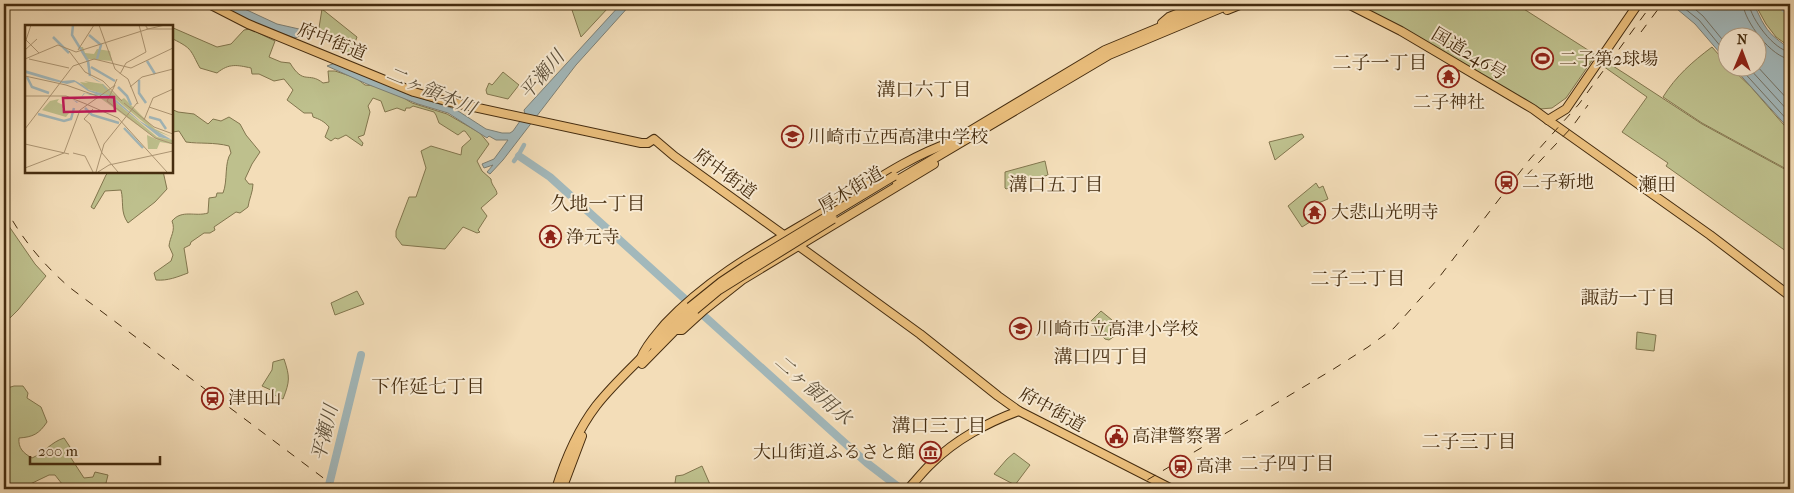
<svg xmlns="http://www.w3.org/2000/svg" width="1794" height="493" font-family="'IM FELL French Canon','Noto Serif JP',serif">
<rect width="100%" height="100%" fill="#f3ddb8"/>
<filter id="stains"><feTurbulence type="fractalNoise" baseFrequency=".004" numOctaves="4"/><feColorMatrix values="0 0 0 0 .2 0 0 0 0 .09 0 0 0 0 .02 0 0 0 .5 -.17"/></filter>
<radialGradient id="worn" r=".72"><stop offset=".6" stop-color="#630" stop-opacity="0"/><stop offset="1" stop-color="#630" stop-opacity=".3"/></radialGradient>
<g fill="#bec08d" stroke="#82764e">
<polygon points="570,4 604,4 608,8 581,37"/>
<polygon points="1356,4 1516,4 1627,75 1702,124 1790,172 1790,254 1666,166 1668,163 1622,132 1647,97 1593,59 1566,98 1552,108 1540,109 1407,30"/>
<polygon points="1755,4 1778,4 1790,14 1790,47 1776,37 1766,24"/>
<polygon points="322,9 357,37 350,56 318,34"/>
<path d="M171,27L217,47L231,44L244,30L250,29L275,41L269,57L281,62L290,63C304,86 308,71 323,83L329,82L328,71H335L356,78L365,85L376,86L402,97L412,103L447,114L480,133L489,144L477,161L482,171L491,179C491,185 497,189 497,194L481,208L487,216L478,230L480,232L477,233L463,227L445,249L402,245L396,237V231L409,197H416L426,168L421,151L431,146L461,155L462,147L471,139L465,131H463L458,135L439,123L436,115L434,112L413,106L410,108H406L405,111L397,108L385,112L381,101L373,98L368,106L370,112L364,135L358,137L363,143L362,146L346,135L338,139L335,138L331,141L325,137L329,127C324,121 319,119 313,117L312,113H304L287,100L293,90L284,79L274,81L259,74H252L251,68C237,65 229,63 217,73L200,68C190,50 193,49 173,39L171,40Z"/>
<path d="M1712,47L1726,63V68H1731L1751,87L1790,132V171L1702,123L1663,97C1676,76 1692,62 1712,47Z"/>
<polygon points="503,72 519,85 508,99 487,94 486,90 489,83 492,85 493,84"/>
<path d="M171,109L178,112L194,114L208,124L213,119L221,121L229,117L240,124L246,135L260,152L252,164L245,179L249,184H253C253,192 249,199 248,207L240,213L236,212L214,227L215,230L210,233H204L191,242L190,245L184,248L188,273C177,277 168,281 156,280L154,273L171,261L173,255L169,246C170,236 176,231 172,221C182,209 195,217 208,213L209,198L216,197L217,193H223C228,181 224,162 231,153L229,146C214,142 200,144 186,142L179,131L173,132L171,135Z"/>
<polygon points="1302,134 1304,137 1275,160 1269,142"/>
<polygon points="1045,161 1048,175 1014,186 1006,189 1005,188 1005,172"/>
<path d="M110,171H163L167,189L155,202L128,223C120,212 124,202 121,190L105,191L94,209L91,207L106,175Z"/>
<polygon points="1316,183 1319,188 1323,186 1328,199 1306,208 1312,220 1310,222 1302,227 1288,206"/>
<polygon points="4,219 35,264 46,276 18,310 4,324"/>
<polygon points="357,291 364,304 335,315 331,303"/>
<polygon points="1101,311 1112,320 1120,332 1109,340 1105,339 1091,324 1091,321"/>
<polygon points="1637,332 1656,335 1654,351 1636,349"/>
<path d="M284,359C290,377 290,381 283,399L272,394L273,391L262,386L272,370L273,362Z"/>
<path d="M14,386H23L28,393L27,398L41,407L47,422C39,434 33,437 19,438C18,448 23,453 32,458C44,453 51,442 64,438L70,447L71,458L84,478L93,477L95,472L108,475L106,483L102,489H66L55,475H49L24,487L25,489H4V389Z"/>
<polygon points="1014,453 1030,465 1015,485 994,474 1007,459"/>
<polygon points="702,466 712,489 682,489 675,483 676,476 683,475"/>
</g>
<g fill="#a2b8bb" stroke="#7d8076">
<polygon points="218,4 234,4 277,24 299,29 306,33 295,38 263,27"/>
<polygon points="621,4 631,4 576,65 503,160 490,174 487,172 493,165 484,168 482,164 494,159 508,140 496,140 489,136 487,138 448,113 418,104 367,84 327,66 335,63 405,93 455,109 486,129 502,133 510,133 513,131 525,114 524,110"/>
<path d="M1671,4H1753C1758,11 1760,19 1765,26C1771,36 1781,42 1790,49V130L1734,68H1756V38H1726V60L1695,24Z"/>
</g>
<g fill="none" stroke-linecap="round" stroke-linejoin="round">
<g stroke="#747265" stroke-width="1">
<polyline points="1679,4 1699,20 1726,53"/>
<polyline points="1689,4 1703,16 1726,44"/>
<path d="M1743,4C1744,21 1772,58 1790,59"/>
<path d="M1749,4C1751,19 1774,50 1790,52"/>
<polyline points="1756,65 1790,102"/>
<polyline points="1740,68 1790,123"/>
<polyline points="1749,68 1790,113"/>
</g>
<g stroke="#a2b8bb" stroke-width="4.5">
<polyline points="519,154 524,145"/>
<polyline points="514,161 517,157"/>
</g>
<g stroke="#a2b8bb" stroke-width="8">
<polyline points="1780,4 1790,13"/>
<polyline points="519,156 550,177 686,300"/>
<polyline points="703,315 867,463 901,489"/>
<polyline points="328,489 361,355"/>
</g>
<defs>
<g id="primary">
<polyline points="209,4 248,24 414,92 446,101 641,143 648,143 654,139 674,156 785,236"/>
<polyline points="1548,120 1710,235 1790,296"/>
<path d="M908,489C916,481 923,471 932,463C955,440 988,422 1019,411"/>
</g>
<g id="trunk">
<polyline points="1348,4 1401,31 1533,109 1548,120"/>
<polyline points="1227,10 1242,4"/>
<polyline points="1162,23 1169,17 1202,4"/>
<polyline points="1548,120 1566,109 1638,4"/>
<polyline points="945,146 1105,50 1216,4"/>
<polyline points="896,181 1109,55 1231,4"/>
<polyline points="785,236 920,334 998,396 1019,411 1172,489"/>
<polyline points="674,330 682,330 704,310 742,280 934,164"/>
<polyline points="653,345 690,307"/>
<path d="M641,358C646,345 656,335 665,324C712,274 771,244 829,209C868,186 906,158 949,143"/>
<polyline points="642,364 695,310"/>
<path d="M556,489C565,460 577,431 596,406C610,388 627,372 643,356"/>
<polyline points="562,489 582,436"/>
</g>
</defs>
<use href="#primary" stroke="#452c0f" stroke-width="10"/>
<use href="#trunk" stroke="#452c0f" stroke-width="10"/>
<use href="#primary" stroke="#eabe7c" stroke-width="8"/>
<use href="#trunk" stroke="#eabe7c" stroke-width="8"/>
<g stroke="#452c0f" stroke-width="1" stroke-dasharray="9 9" stroke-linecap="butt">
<polyline points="1641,32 1662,4"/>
<polyline points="1526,176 1572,127 1588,105"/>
<path d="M4,205C20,237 42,263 69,287L338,489"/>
<polyline points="1132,489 1332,370 1368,347 1394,328 1437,280 1530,159 1579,104 1652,4"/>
</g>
<defs>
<g id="trunk-bridge">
<polyline points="690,307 721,282 745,266 894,176"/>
<polyline points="695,310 719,290 833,219"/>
</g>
</defs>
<use href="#trunk-bridge" stroke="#452c0f" stroke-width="10" stroke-linecap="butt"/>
<use href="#trunk-bridge" stroke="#eabe7c" stroke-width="8"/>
</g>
<defs>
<symbol id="stadium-ring" viewBox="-11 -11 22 22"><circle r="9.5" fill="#f7e9d1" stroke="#8f2418" stroke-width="1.5"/><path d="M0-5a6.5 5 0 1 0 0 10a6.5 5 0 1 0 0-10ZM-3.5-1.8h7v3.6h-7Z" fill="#8f2418"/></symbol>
<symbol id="temple-ring" viewBox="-11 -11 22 22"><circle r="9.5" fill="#f7e9d1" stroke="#8f2418" stroke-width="1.5"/><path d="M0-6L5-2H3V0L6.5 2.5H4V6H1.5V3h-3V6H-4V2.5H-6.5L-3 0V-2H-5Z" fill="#8f2418"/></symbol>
<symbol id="school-ring" viewBox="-11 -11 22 22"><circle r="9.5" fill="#f7e9d1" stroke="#8f2418" stroke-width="1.5"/><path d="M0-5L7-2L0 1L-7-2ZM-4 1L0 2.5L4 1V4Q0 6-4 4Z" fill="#8f2418"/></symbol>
<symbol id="station-ring" viewBox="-11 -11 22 22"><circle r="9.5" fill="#f7e9d1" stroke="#8f2418" stroke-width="1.5"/><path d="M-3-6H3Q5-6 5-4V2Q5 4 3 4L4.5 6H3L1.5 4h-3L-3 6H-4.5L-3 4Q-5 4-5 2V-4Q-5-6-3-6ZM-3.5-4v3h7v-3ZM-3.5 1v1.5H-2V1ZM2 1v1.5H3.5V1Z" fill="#8f2418"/></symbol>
<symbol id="civic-ring" viewBox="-11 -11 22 22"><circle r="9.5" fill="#f7e9d1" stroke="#8f2418" stroke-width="1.5"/><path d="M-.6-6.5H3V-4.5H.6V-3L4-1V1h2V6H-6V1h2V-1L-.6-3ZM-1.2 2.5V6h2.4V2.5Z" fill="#8f2418"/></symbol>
<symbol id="museum-ring" viewBox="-11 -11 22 22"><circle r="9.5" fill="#f7e9d1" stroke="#8f2418" stroke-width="1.5"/><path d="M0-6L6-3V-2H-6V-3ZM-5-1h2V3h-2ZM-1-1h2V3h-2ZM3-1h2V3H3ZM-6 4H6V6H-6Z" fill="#8f2418"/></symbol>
</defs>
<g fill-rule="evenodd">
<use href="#stadium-ring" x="1530" y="46" width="25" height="25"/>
<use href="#temple-ring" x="1436" y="64" width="25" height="25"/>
<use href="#school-ring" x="780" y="124" width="25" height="25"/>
<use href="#station-ring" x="1494" y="170" width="25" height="25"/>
<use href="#temple-ring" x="1302" y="200" width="25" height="25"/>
<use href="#temple-ring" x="538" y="224" width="25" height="25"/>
<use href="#school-ring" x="1008" y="316" width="25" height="25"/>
<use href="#station-ring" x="200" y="386" width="25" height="25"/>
<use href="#civic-ring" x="1104" y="424" width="25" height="25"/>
<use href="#museum-ring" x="918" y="440" width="25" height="25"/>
<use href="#station-ring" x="1168" y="454" width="25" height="25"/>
</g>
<g text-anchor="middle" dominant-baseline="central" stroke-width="4" stroke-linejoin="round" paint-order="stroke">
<g font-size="18" fill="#452c0f" stroke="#f7e9d1">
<text transform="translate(332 42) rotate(22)">府中街道</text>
<text transform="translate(1469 54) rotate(31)">国道246号</text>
<text transform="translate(725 174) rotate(36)">府中街道</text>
<text transform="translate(851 190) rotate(-31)">厚木街道</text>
<text transform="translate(1052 410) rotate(29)">府中街道</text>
</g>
<g font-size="18" fill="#452c0f" stroke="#f7e9d1" text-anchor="start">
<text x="1559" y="59">二子第2球場</text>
<text x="1449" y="102" text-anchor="middle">二子神社</text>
<text x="808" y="137">川崎市立西高津中学校</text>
<text x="1522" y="182">二子新地</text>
<text x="1331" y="212">大悲山光明寺</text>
<text x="566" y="237">浄元寺</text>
<text x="1036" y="329">川崎市立高津小学校</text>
<text x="228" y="398">津田山</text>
<text x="1132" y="436">高津警察署</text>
<text x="915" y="452" text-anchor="end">大山街道ふるさと館</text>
<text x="1196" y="466">高津</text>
</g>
<g font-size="19" fill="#452c0f" stroke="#f7e9d1">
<text x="1380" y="63">二子一丁目</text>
<text x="924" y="90">溝口六丁目</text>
<text x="1056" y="185">溝口五丁目</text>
<text x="1657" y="185">瀬田</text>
<text x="598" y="204">久地一丁目</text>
<text x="1358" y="279">二子二丁目</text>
<text x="1628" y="298">諏訪一丁目</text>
<text x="1101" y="357">溝口四丁目</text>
<text x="428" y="387">下作延七丁目</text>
<text x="939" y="426">溝口三丁目</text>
<text x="1469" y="442">二子三丁目</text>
<text x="1287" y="464">二子四丁目</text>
</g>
<g font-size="19" font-style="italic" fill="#5c4f3a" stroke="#f7e9d1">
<text transform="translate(542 75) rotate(-49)">平瀬川</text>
<text transform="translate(431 91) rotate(23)">二ヶ領本川</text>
<text transform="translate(813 390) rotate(41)">二ヶ領用水</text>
<text transform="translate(325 433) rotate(-76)">平瀬川</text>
</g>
</g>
<g transform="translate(25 25)">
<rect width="148" height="148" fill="#f3ddb8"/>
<path d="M55,22H58L60,28L69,29L72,24L85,26L87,36L62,34ZM59,56L78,59L96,75L99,73L130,104L147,112L128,105L88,72L62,64L55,57L63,58ZM71,70L87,74L132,112L147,115V119L135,117L132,124H123L122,110L133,115ZM34,74L32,77L40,81L37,84L44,88L41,92L17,85L25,76Z" fill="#bec08d"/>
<path d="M0,45L37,56L49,55L58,60L64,65L87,71L79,62L77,58L72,56L66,52L65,51L77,58L89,73L115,96L147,115L134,112L83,71L65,70L60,68L53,77L52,78L48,75L53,77L59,68L71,69L63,66L50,57L42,59L24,55L0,48Z" fill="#a2b8bb"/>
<path fill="none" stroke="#a2b8bb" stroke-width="2.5" d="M48,0L47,10L63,36L65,51M64,10L76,20L72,34M28,12L44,28M122,36L130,49M66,42L90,56M2,52L7,62L24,68M114,55V68L121,78M93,62L102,71L106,80M60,83L67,90L94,98M13,89L39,96L46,94L49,83M124,92L135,95L141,104M99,103L118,123"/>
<path fill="none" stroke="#ad9674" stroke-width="1" d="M74,0L90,44L96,49M120,0L123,4L140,0M121,4H148M0,14L14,28M0,18L6,0M0,25L12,14M53,25L69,0M44,26L60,47L78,56L97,76M0,34L33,20L51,27L123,4M4,34L44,43M95,49L101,38L121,27L114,0M96,49L103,54L113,79M0,51L41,60L75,72M105,62L117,52L148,44M0,71H41L61,79M82,76L130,113L148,119M82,76L90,60M99,78L129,102L148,109M61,79L93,93L142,147M124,82L148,90M68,84L59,94L65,99L77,128L93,147M119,95L128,73L148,64M0,104L48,41L69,34L106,43L148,23M0,119L44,129M48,128L60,131L68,147M0,143L39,128L55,85L89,61L92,54M71,147L79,119L112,78M73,147L84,140L148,126"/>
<path fill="#c2185b" fill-opacity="0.15" stroke="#c2185b" stroke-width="2.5" d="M89,72L90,86L39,87L38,73Z"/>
<rect width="148" height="148" fill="none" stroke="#452c0f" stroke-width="2.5"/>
</g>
<rect width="1794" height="493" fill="none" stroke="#f3ddb8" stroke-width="20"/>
<rect x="5" y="5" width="1784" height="483" fill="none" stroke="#452c0f" stroke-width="2.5"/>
<rect x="10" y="10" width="1774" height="473" fill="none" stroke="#452c0f"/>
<g transform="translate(1742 52) rotate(1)"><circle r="24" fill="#f7e9d1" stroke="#b09d83"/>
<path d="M0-4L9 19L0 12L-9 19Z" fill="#8f2418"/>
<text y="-8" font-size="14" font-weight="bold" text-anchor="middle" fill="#452c0f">N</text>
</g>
<path d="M30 456v8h130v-8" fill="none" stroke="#452c0f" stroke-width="2.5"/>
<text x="38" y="456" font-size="15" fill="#452c0f" stroke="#f7e9d1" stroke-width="4" paint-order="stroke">200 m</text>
<rect width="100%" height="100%" filter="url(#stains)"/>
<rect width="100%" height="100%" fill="url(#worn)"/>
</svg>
